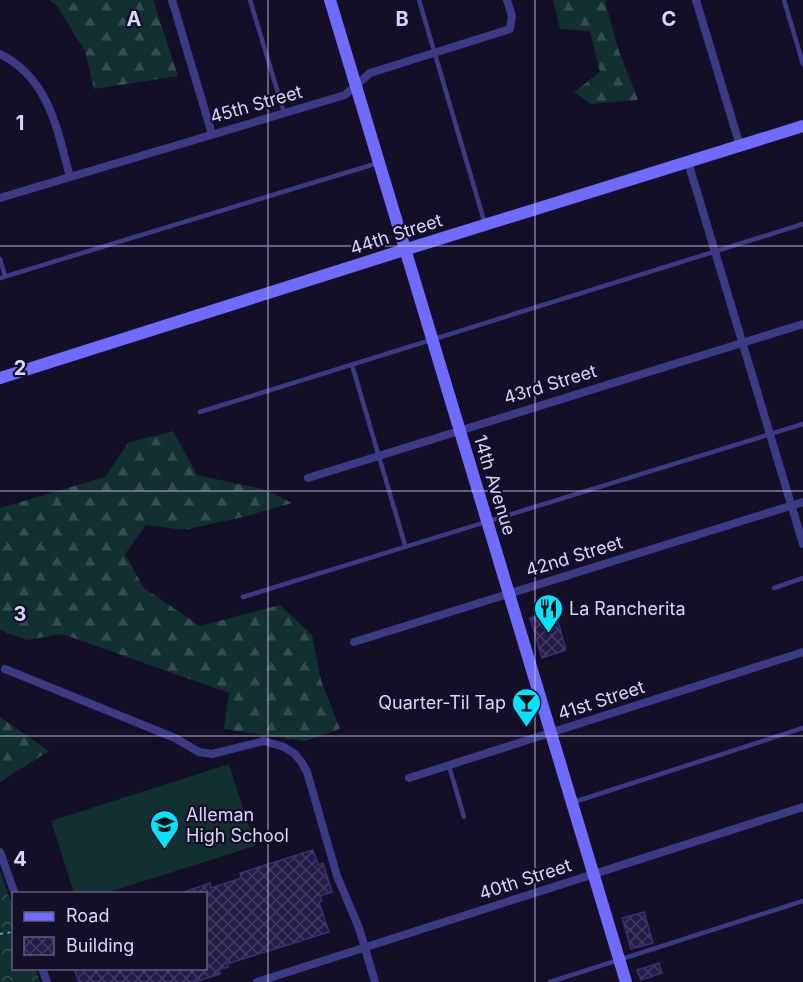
<svg xmlns="http://www.w3.org/2000/svg" width="803" height="982" font-family="Inter,sans-serif">
<defs>
<pattern id="forest-firs" width="22" height="20" patternUnits="userSpaceOnUse" patternTransform="scale(1.5)"><rect width="22" height="20" fill="#12302f"/><path d="M5 1l3.5 6h-7zM16 11l3.5 6h-7z" fill="#344d4e"/></pattern>
<pattern id="park-crowns" width="20" height="18" patternUnits="userSpaceOnUse" patternTransform="scale(1.5)"><rect width="20" height="18" fill="#12302f"/><path d="M2 6a3 3 0 1 1 6 0M12 15a3 3 0 1 1 6 0" fill="none" stroke="#344d4e"/></pattern>
<pattern id="building-cross-hatch" width="8" height="8" patternUnits="userSpaceOnUse" patternTransform="scale(1.5)"><rect width="8" height="8" fill="#241b47"/><path d="M0 0l8 8M0 8l8-8" fill="none" stroke="#433b63"/></pattern>
</defs>
<rect width="100%" height="100%" fill="#130f26"/>
<g fill="url(#forest-firs)">
<polygon points="49,0 153,0 178,76 94,89 85,51 57,6"/>
<polygon points="553,0 605,0 617,46 638,100 591,104 574,92 600,72 590,31 560,29"/>
<polygon points="173,431 197,475 266,490 292,503 243,517 184,530 146,525 125,554 144,588 200,626 280,605 312,635 321,680 340,729 305,741 224,729 229,693 62,634 27,640 0,630 0,508 105,477 128,443"/>
<polygon points="0,717 49,751 0,782"/>
</g>
<polygon fill="url(#park-crowns)" points="0,870 13,908 14,968 35,969 40,982 0,982"/>
<polygon fill="#12302f" points="229,764 255,846 106,893 74,893 51,821"/>
<g fill="url(#building-cross-hatch)" stroke="#3b2d73" stroke-width="1.5">
<polygon points="555,611 566,650 542,658 530,618"/>
<polygon points="313,850 318,865 323,863 332,892 320,896 322,901 319,902 329,932 227,964 228,967 219,970 220,974 195,982 79,982 74,969 206,969 206,894 185,894 184,892 210,883 211,888 241,878 240,873"/>
<polygon points="644,912 653,943 631,949 622,918"/>
<polygon points="659,963 662,973 641,980 637,970"/>
</g>
<g fill="none" stroke-linecap="round" stroke-linejoin="round">
<polyline stroke="#2fb8b0" stroke-width="2" stroke-dasharray="3 4.5" stroke-linecap="butt" points="0,934 12,932"/>
<g stroke="#3d3a85" stroke-width="4.5">
<polyline points="250,0 284,113"/>
<polyline points="419,0 485,224"/>
<polyline points="784,0 803,64"/>
<polyline points="0,259 5,276"/>
<polyline points="0,278 378,163"/>
<polyline points="352,365 405,545"/>
<polyline points="200,412 803,224"/>
<polyline points="774,588 803,578"/>
<polyline points="243,597 803,424"/>
<polyline points="449,766 464,817"/>
<polyline points="574,802 803,728"/>
<polyline points="550,982 803,901"/>
</g>
<g stroke="#3d3a85" stroke-width="8">
<polyline points="172,0 212,134"/>
<polyline points="696,0 740,146"/>
<path d="M0,54C49,78 57,129 70,177"/>
<polyline points="688,162 803,544"/>
<polyline points="0,198 345,95 370,73 510,29 512,16 507,0"/>
<polyline points="308,478 803,324"/>
<polyline points="354,642 803,502"/>
<polyline points="5,669 175,738 199,752 212,754 264,741 284,747 295,754 302,763 307,772 337,876 359,928 375,982"/>
<polyline points="409,778 803,652"/>
<polyline points="0,852 15,894"/>
<polyline points="42,968 47,982"/>
<polyline points="257,982 803,807"/>
</g>
<g stroke="#6f6bff" stroke-width="12">
<polyline points="330,0 626,982"/>
<polyline points="0,378 404,250 803,126"/>
</g>
</g>
<path fill="none" stroke="#d9d4ff" stroke-width="1.5" stroke-opacity="0.55" d="M268,0V982M535,0V982M0,246H803M0,491H803M0,736H803"/>
<defs>
<symbol id="restaurant-pin" viewBox="-11 -11 22 30"><path d="M0 17L-7.5 6A9.5 9.5 0 1 1 7.5 6Z" fill="#00e5ff" stroke="#130f26"/><path d="M-5-6h1v4h1v-4h1v4h1v-4h1v5L-1.5 .5V6h-2V.5L-5-1ZM5-6V6H3V1.5H1.5Q1.5-4 5-6Z" fill="#111"/></symbol>
<symbol id="bar-pin" viewBox="-11 -11 22 30"><path d="M0 17L-7.5 6A9.5 9.5 0 1 1 7.5 6Z" fill="#00e5ff" stroke="#130f26"/><path d="M-6-5H6L.8 .8V4.5H3.5V6h-7V4.5H-.8V.8Z" fill="#111"/></symbol>
<symbol id="school-pin" viewBox="-11 -11 22 30"><path d="M0 17L-7.5 6A9.5 9.5 0 1 1 7.5 6Z" fill="#00e5ff" stroke="#130f26"/><path d="M0-5L7-2L0 1L-7-2ZM-4 1L0 2.5L4 1V4Q0 6-4 4Z" fill="#111"/></symbol>
</defs>
<g fill-rule="evenodd">
<use href="#restaurant-pin" x="532" y="592" width="33" height="45"/>
<use href="#bar-pin" x="510" y="686" width="33" height="45"/>
<use href="#school-pin" x="148" y="808" width="33" height="45"/>
</g>
<g text-anchor="middle" dominant-baseline="central" stroke-width="4.5" stroke-linejoin="round" paint-order="stroke">
<g font-size="18" fill="#d9d4ff" stroke="#130f26">
<text transform="translate(256 104) rotate(-16)">45th Street</text>
<text transform="translate(396 234) rotate(-18)">44th Street</text>
<text transform="translate(550 384) rotate(-17)">43rd Street</text>
<text transform="translate(495 485) rotate(73)">14th Avenue</text>
<text transform="translate(574 556) rotate(-17)">42nd Street</text>
<text transform="translate(601 700) rotate(-18)">41st Street</text>
<text transform="translate(525 879) rotate(-18)">40th Street</text>
</g>
<g font-size="18" fill="#d9d4ff" stroke="#130f26" text-anchor="start">
<text x="569" y="608">La Rancherita</text>
<text x="506" y="702" text-anchor="end">Quarter-Til Tap</text>
<text x="186" y="814">Alleman<tspan x="186" dy="21">High School</tspan></text>
</g>
</g>
<g font-size="20" text-anchor="middle" font-weight="bold" fill="#d9d4ff" stroke="#130f26" stroke-width="4.5" stroke-linejoin="round" paint-order="stroke">
<text x="134" y="26">A</text>
<text x="402" y="26">B</text>
<text x="669" y="26">C</text>
<text x="20" y="130">1</text>
<text x="20" y="375">2</text>
<text x="20" y="621">3</text>
<text x="20" y="866">4</text>
</g>
<rect x="12" y="892" width="195" height="78" fill="#130f26" stroke="#625e7d" stroke-width="1.5"/>
<rect x="24" y="912" width="30" height="9" fill="#6f6bff" stroke="#625e7d" stroke-width="1.5"/>
<text x="66" y="922" font-size="18" fill="#d9d4ff">Road</text>
<rect x="24" y="937" width="30" height="18" fill="url(#building-cross-hatch)" stroke="#625e7d" stroke-width="1.5"/>
<text x="66" y="952" font-size="18" fill="#d9d4ff">Building</text>
</svg>
